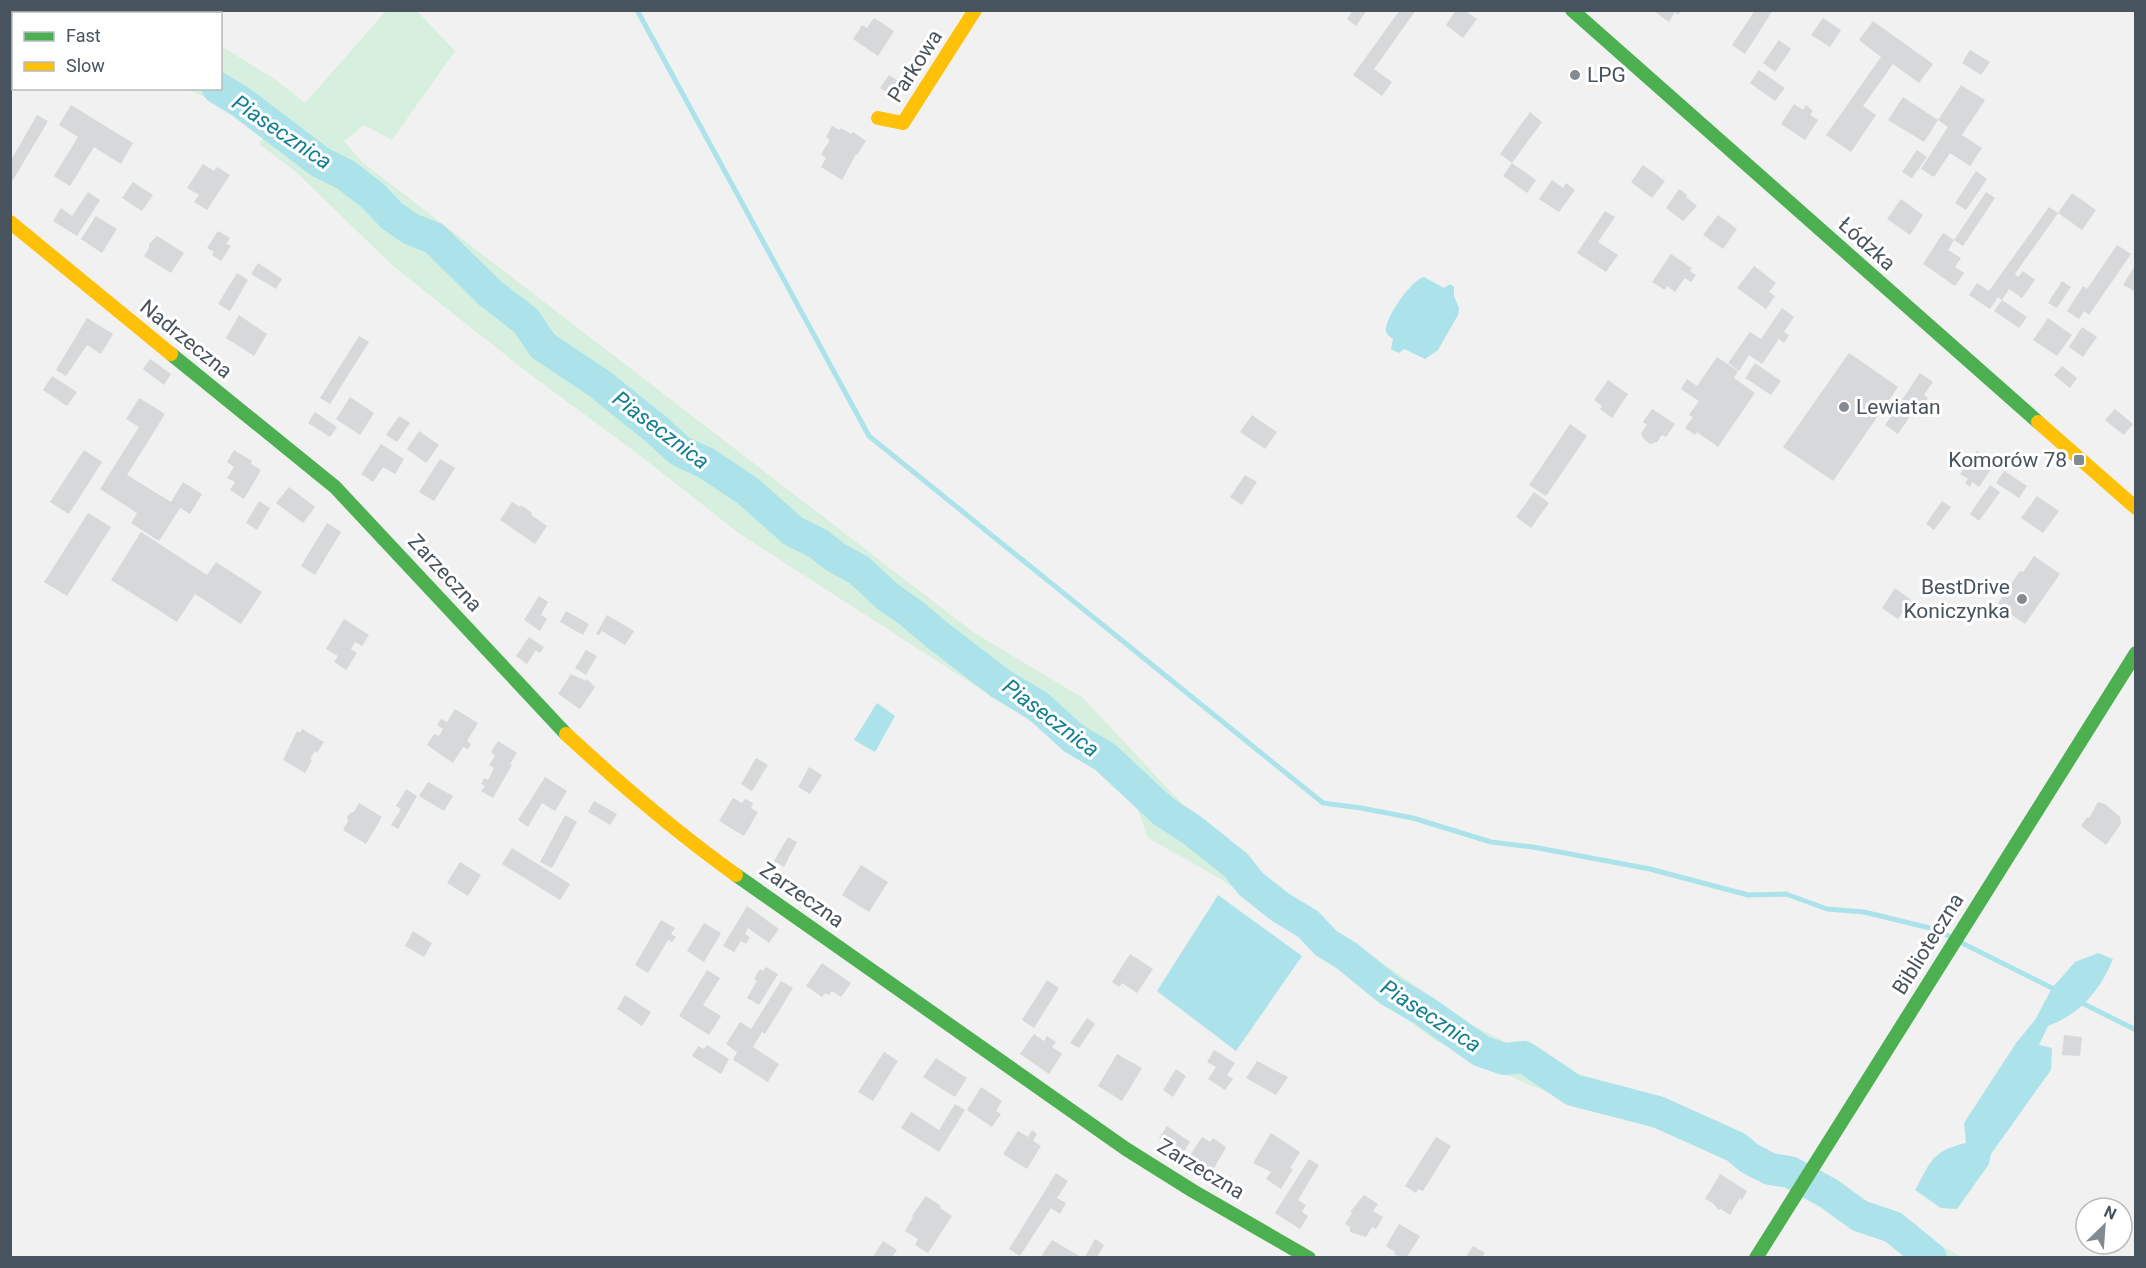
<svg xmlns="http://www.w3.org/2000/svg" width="2146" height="1268" font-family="Roboto,sans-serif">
<rect width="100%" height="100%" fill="#f1f1f1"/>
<polygon fill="#d6efde" points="386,11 417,11 455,51 392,140 364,125 344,141 362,162 973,632 1083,698 1215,839 1338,932 1470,1024 1509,1044 1529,1046 1570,1072 1634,1089 1799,1168 1962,1257 1916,1257 1812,1200 1690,1139 1575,1103 1518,1080 1436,1041 1221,879 1148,838 1135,802 1061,741 740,534 638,454 527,372 393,266 295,171 259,144 266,132 228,107 187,89 220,88 221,46 276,80 305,103"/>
<g fill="#ace3eb">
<path d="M1424,277L1444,288L1450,284L1454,287V296L1459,308L1458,315L1438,350L1425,359L1404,349L1399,353L1391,349L1393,339C1391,338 1387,334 1386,332C1383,320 1412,279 1424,277Z"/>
<polygon points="877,703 895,716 875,752 854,740"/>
<polygon points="1218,895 1302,956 1236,1051 1157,991"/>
<path d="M2098,953L2113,959C2100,991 2080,1014 2048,1026L2039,1045L2052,1048L2051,1070L1991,1154L1989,1164L1957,1209L1941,1208L1915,1190C1931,1162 1931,1151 1966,1143L1964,1123L2016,1043L2035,1020L2052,988L2075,962Z"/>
</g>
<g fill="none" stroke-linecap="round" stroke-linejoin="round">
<g stroke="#ace3eb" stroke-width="5">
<polyline points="637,10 869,436 1323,803 1361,808 1413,818 1491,842 1533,847 1650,869 1748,895 1786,894 1827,909 1864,912 1934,929 1949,936"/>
<polyline points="1962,943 2058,991"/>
<polyline points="2080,1002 2136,1030"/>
</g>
<g stroke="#ace3eb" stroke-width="32">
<polyline points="99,10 103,14"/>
<polyline points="218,88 241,102 320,162 346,175 374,197 392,216 411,229 434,238 490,293 526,321 543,346 600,384 657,430 680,451 706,463 748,491 793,531 819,544 835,557 859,570 887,596 911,613 936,634 1001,684 1038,706 1073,738 1105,757 1163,811 1192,830 1236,865 1251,884 1280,907 1308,924 1326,943 1347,956 1390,991 1423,1010 1481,1051 1504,1059 1524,1057 1573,1090 1658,1112 1736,1147 1749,1158 1770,1169 1790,1172 1828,1193 1860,1216 1893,1227 1931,1258"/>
</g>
</g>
<g fill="#d7d8d9">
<polygon points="1353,10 1367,10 1356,26 1347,19"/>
<polygon points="1400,10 1416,10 1374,69 1392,82 1382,96 1353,75"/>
<polygon points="1456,10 1468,10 1467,12 1477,19 1463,38 1446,25"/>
<polygon points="1653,10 1681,10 1678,15 1675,12 1669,22"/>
<polygon points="1755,10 1773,10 1745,54 1732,45"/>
<polygon points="874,18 894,31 878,56 853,39 862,25 867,28"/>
<polygon points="1823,18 1841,30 1830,47 1811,35"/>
<polygon points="1873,21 1933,64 1919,83 1893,64 1863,106 1876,115 1851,152 1826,135 1881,57 1859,40"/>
<polygon points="1779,40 1791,49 1775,72 1763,63"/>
<polygon points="1970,50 1990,62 1981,75 1962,63"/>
<polygon points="1759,70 1785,88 1775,101 1750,83"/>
<polygon points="889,75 901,83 893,96 880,88"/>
<polygon points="1961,85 1985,100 1962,135 1982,148 1970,166 1950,153 1934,177 1921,169 1948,127 1938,120"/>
<polygon points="1903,97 1938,120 1924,142 1888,120"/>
<polygon points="1794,104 1803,110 1806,105 1813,111 1810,115 1818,120 1805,140 1781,124"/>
<polygon points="71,105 133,143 121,164 94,147 70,186 54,176 78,137 59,125"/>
<polygon points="1530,112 1542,122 1512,163 1500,154"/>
<polygon points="37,115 48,121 10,185 10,162"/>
<polygon points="832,126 839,130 841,128 851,134 853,132 866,141 857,155 856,154 842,180 821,167 826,158 821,154 830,140 826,137"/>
<polygon points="1917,150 1927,157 1912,178 1902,172"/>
<polygon points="1512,163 1536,180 1527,193 1503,176"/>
<polygon points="203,164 214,171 217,167 230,175 207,210 194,202 199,195 187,188"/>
<polygon points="1643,165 1665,181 1652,198 1631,182"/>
<polygon points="1976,171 1987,179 1966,210 1955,203"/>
<polygon points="1552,180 1563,188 1566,183 1575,190 1559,212 1539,199"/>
<polygon points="133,182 153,195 142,211 122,198"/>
<polygon points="1679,189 1687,195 1686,197 1697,206 1683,221 1666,208"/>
<polygon points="88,192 100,200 77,236 53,221 61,208 72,216"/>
<polygon points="1986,192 1995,198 1963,246 1954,240"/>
<polygon points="2072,193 2096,210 2082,230 2058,213"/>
<polygon points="1901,199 1923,215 1910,235 1887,219"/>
<polygon points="2049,207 2058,213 2015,274 2018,277 2023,271 2035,280 2022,298 2009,289 2002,300 1998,297 1990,309 1969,295 1977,283 1989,291"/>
<polygon points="1605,211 1615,217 1598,242 1618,255 1606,272 1577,253"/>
<polygon points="1718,215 1737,229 1723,249 1703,235"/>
<polygon points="96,216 117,229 102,253 81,239"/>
<polygon points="218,231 230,238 226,244 231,246 221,261 212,255 214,252 207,248"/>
<polygon points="1943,233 1954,240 1948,250 1961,258 1955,267 1964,273 1955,286 1923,264"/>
<polygon points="157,236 184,253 171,273 144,256 149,248 149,244"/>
<polygon points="2117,245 2131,254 2089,315 2084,311 2079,319 2067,311 2083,286 2087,289"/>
<polygon points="1671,254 1692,268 1690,271 1696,275 1691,282 1685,278 1675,292 1667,286 1665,290 1652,282"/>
<polygon points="258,263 282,279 276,289 251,274"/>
<polygon points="2136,264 2136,292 2123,285"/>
<polygon points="1754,266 1776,283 1769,292 1775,296 1766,309 1737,288"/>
<polygon points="237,273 248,280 230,311 218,304"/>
<polygon points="2062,281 2071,287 2057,308 2048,303"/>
<polygon points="2002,300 2027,317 2019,328 1994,311"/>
<polygon points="1782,308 1794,317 1784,332 1789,335 1784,343 1779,339 1762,364 1749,355 1739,371 1728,363 1750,332 1761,339"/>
<polygon points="239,315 267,334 254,356 226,338"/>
<polygon points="87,318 113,334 101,354 87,345 66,376 56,370"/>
<polygon points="2048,318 2072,335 2057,356 2033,340"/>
<polygon points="2082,327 2097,337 2083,357 2069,347"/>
<polygon points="359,336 369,342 330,404 320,398"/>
<polygon points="1849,353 1898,387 1833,481 1783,447"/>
<polygon points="1717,357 1738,371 1734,378 1755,393 1718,447 1697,432 1695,435 1685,428 1693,417 1689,415 1699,401 1681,389 1687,379 1697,386"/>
<polygon points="150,359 171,374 164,385 143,369"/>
<polygon points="1755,363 1781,381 1771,395 1745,378"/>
<polygon points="2062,366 2077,378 2070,388 2054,375"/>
<polygon points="1920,373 1933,382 1924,395 1928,398 1923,405 1919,403 1898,434 1885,425"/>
<polygon points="52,376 77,392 67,406 43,390"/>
<polygon points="1608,380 1628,394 1612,418 1600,409 1602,406 1594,400"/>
<polygon points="350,397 374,413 360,435 336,419"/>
<polygon points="139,398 165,414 127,475 171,502 183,482 202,494 190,514 180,508 159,541 131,523 137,513 100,489 139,427 126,419"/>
<polygon points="1652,409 1675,424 1666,437 1662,435 1657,442 1650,444 1643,438 1641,433 1647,425 1643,422"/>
<polygon points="2115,409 2133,424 2124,435 2105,420"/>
<polygon points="315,412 337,427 330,437 308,423"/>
<polygon points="1252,415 1277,432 1265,449 1240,432"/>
<polygon points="399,416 410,423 397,442 386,435"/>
<polygon points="1570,424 1587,436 1546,496 1529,485"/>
<polygon points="419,431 439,445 426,463 407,449"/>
<polygon points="381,444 404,459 395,474 383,467 373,482 361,474"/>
<polygon points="84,450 102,462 69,514 50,502"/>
<polygon points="234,450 252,461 251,464 261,470 244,499 230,490 235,482 227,478 234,467 227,462"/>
<polygon points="1977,451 1995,463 1979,487 1972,482 1970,487 1965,483 1968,479 1960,474"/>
<polygon points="440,459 455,468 434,501 419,492"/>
<polygon points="2004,471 2027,486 2019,498 1996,483"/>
<polygon points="1245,475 1257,482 1242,505 1230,497"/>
<polygon points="1990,485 2000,492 1979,521 1970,514"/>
<polygon points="289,487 315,507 303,523 276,503"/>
<polygon points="1534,492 1549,503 1531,528 1516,517"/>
<polygon points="2037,496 2059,511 2043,533 2021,518"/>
<polygon points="259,501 270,508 257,530 246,523"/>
<polygon points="1942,501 1951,507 1934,530 1926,524"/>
<polygon points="512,502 520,507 521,505 532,513 531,515 547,526 535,544 500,520"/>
<polygon points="88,513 111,527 67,596 44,582"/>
<polygon points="327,523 341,532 315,575 301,566"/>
<polygon points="141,532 207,575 216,562 262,592 241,624 195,594 177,622 111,580"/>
<polygon points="2034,556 2060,574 2025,624 1997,605 2020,571 2023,572"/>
<polygon points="1895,588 1911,600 1898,619 1882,608"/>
<polygon points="539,596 548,602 541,615 547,619 540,631 524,620"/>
<polygon points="566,611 589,624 583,635 560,622"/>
<polygon points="607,615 634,631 625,645 602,631 599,635 596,634"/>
<polygon points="344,619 369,635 362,646 355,642 351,649 357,653 346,670 334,662 338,656 326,649"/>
<polygon points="529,637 544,647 540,653 536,650 527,664 516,656"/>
<polygon points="586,650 597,656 586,675 575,668"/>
<polygon points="571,674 586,681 587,679 595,687 580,709 558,694"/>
<polygon points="455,709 478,723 467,741 471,744 468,749 463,747 453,763 427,745 434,734 439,736 443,729 437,725 441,719 447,722"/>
<polygon points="302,729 324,742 317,753 315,751 310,759 312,760 305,773 283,760 297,731 300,733"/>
<polygon points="498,741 517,753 510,764 512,765 493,798 481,791 485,786 481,784 484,778 488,780 494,768 489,765 495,756 491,752"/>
<polygon points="756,758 768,765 752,791 741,784"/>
<polygon points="809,767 822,775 810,794 798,787"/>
<polygon points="545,777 567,791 555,811 542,803 528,827 518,820"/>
<polygon points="428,782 453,796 444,811 419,796"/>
<polygon points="406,789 417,796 398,829 391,825 401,809 396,806"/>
<polygon points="733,798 742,803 745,799 753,803 751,808 758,812 744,836 719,821"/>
<polygon points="594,801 617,814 610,825 588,812"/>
<polygon points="2098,802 2105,804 2120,817 2121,824 2106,845 2081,826 2087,817 2089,818"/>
<polygon points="359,803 382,817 366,844 343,830 348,821 347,817 350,813 354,812"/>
<polygon points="565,815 577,822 552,868 540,862"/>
<polygon points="788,837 797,842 784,867 774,861"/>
<polygon points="512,848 570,884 560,900 502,864"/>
<polygon points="460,862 481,875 468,896 447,883"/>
<polygon points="861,865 888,882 869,912 842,895"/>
<polygon points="747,906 779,929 769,943 748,928 745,934 750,937 746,944 741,941 734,952 723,946"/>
<polygon points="661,920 675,928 671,934 676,937 672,942 668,940 648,973 635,965"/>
<polygon points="704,923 721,933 704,962 687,951"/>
<polygon points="413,931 432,943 424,957 405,946"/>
<polygon points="1130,954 1153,969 1137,993 1122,983 1119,987 1112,982"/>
<polygon points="822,963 851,983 841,997 832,991 829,995 825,993 822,997 806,986"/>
<polygon points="766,967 778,974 759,1005 747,998 757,981 754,979 760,969 763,971"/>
<polygon points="707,970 720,978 703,1005 721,1016 709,1035 679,1016"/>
<polygon points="1047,980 1059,988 1034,1028 1022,1020"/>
<polygon points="781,981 793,988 765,1034 762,1032 753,1047 779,1064 768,1082 733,1060 737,1052 726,1044 740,1022 751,1029"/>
<polygon points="625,995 651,1012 642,1026 617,1009"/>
<polygon points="1087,1018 1095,1024 1079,1048 1070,1043"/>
<polygon points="1034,1034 1044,1041 1047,1036 1056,1042 1052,1047 1062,1054 1049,1074 1020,1054"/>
<polygon points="2064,1035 2082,1037 2080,1056 2062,1055"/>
<polygon points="707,1045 729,1059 721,1074 692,1056 698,1046 704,1049"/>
<polygon points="1214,1050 1235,1063 1227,1075 1233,1079 1225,1090 1208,1079 1216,1067 1207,1062"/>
<polygon points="884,1052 898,1061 873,1101 858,1092"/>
<polygon points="1117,1054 1142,1068 1122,1101 1098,1086"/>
<polygon points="936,1058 967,1078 955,1097 923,1077"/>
<polygon points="1257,1061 1288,1077 1276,1095 1246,1078"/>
<polygon points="1176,1069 1186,1076 1173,1097 1163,1090"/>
<polygon points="981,1087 1002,1101 996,1111 1001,1114 992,1127 967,1110"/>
<polygon points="955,1104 965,1110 939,1152 901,1128 911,1112 939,1130"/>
<polygon points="1167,1126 1190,1142 1183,1153 1159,1138"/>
<polygon points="1032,1130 1037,1134 1033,1141 1041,1146 1027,1169 1003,1154 1018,1131 1028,1137"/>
<polygon points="1271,1133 1300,1152 1290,1168 1293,1169 1281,1189 1266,1179 1271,1172 1253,1163"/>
<polygon points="1202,1137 1210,1142 1213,1138 1226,1147 1212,1172 1189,1157"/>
<polygon points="1436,1137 1451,1146 1423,1191 1418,1189 1416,1193 1405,1186"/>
<polygon points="1309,1159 1319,1165 1298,1200 1306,1205 1302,1212 1308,1216 1300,1229 1275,1213"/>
<polygon points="1056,1173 1068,1181 1057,1198 1066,1203 1060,1214 1051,1208 1020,1256 1009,1249"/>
<polygon points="1720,1174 1747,1191 1742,1200 1740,1198 1730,1215 1721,1209 1718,1210 1714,1204 1705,1199"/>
<polygon points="1364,1195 1378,1204 1373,1211 1383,1217 1376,1229 1372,1227 1366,1237 1350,1232 1350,1227 1345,1224 1352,1213 1350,1212"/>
<polygon points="926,1196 941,1206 940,1208 952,1216 928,1253 915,1245 918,1239 905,1231 913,1217 912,1216"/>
<polygon points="1399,1224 1420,1236 1407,1257 1399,1257 1394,1254 1395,1252 1386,1246"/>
<polygon points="1095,1239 1104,1245 1097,1257 1085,1257"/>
<polygon points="1052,1240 1081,1257 1046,1257 1042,1255"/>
<polygon points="883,1241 897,1250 892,1257 873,1257"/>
<polygon points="1473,1246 1485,1253 1482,1257 1466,1257"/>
</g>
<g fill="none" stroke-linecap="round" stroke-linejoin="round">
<g stroke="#4caf50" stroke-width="14">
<polyline points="1572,10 2038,422"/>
<polyline points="171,354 335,487 566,734"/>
<polyline points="736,875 1126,1149 1193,1191 1309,1258"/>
<polyline points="1756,1258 2136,653"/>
</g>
<g stroke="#ffc107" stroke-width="14">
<polyline points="878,118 903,123 975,10"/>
<polyline points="10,222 171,354"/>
<polyline points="2038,422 2136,508"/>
<path d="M566,734C620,784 676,832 736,875"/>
</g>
</g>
<g fill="#838b91" stroke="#fff" stroke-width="2">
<circle cx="1575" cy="75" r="6"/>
<circle cx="1844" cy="407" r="6"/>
<rect x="2073" y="454" width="12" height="12" rx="3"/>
<circle cx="2022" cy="599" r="6"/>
</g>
<g text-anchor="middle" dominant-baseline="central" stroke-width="6" stroke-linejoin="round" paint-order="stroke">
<g font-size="21" fill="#48545d" stroke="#fff">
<text transform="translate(915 66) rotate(-57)">Parkowa</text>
<text transform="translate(1867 244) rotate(42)">Łódzka</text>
<text transform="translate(186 339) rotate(39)">Nadrzeczna</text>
<text transform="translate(445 573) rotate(47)">Zarzeczna</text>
<text transform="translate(802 895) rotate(35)">Zarzeczna</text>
<text transform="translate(1928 944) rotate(-58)">Biblioteczna</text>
<text transform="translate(1201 1169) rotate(31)">Zarzeczna</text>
</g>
<g font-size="21" fill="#48545d" stroke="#fff" text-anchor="start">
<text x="1587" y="75">LPG</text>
<text x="1856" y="407">Lewiatan</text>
<text x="2067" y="460" text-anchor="end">Komorów 78</text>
<text x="2010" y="587" text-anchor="end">BestDrive<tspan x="2010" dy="24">Koniczynka</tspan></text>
</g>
<g font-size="22" font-style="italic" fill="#117f90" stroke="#fff">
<text transform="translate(282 132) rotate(34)">Piasecznica</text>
<text transform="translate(661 430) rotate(37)">Piasecznica</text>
<text transform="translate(1051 718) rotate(37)">Piasecznica</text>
<text transform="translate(1431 1016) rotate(33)">Piasecznica</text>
</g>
</g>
<rect width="2146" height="1268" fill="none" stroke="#48545d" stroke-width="24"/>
<rect x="12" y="12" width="210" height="78" fill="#ffffff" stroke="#b6bbbe" stroke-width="1.5"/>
<rect x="24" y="32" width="30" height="9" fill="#4caf50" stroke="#b6bbbe" stroke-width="1.5"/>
<text x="66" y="42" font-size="18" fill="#48545d">Fast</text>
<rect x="24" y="62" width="30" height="9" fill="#ffc107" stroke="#b6bbbe" stroke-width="1.5"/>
<text x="66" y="72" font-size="18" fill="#48545d">Slow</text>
<g transform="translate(2104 1226) rotate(25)"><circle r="28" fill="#ffffff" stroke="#b6bbbe" stroke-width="1.5"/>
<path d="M0-4.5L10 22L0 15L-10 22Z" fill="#838b91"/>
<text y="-9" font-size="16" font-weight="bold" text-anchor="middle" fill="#48545d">N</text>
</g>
</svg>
